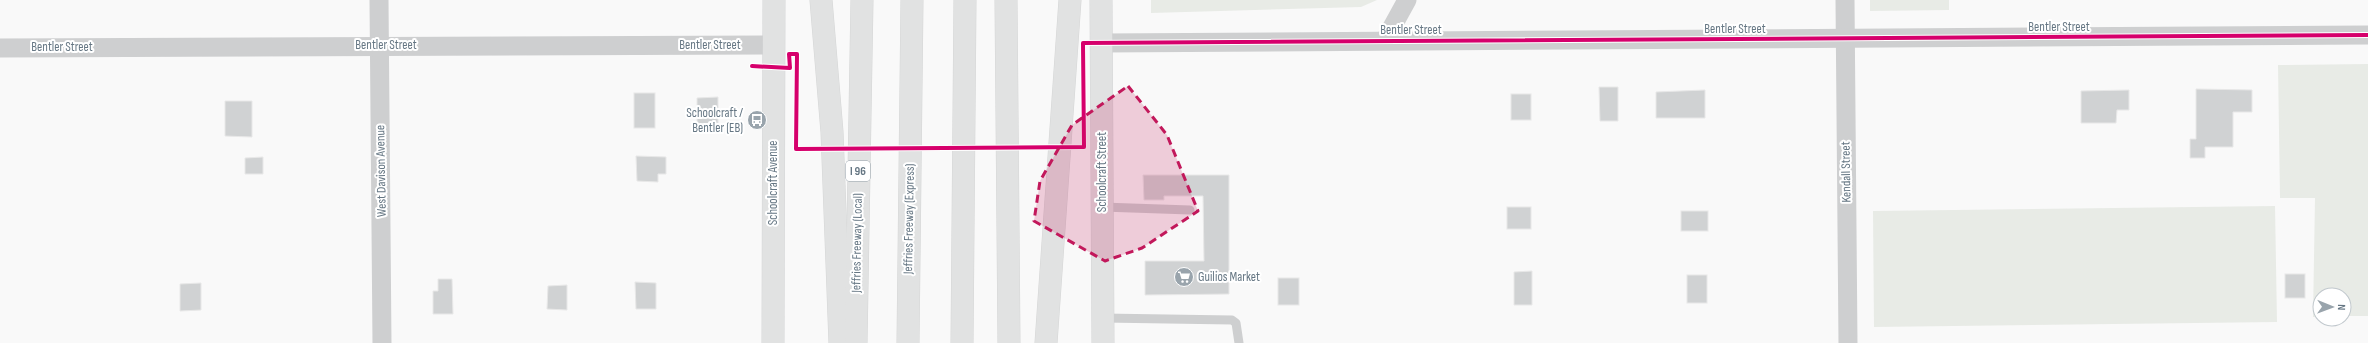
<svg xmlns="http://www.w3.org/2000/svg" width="2368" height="343" font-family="'Sofia Sans Condensed',sans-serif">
<rect width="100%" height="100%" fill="#f9f9f9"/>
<g fill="#e8ebe6">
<polygon points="1151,0 1377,0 1361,7 1151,13"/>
<polygon points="1870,0 1949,0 1949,10 1870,11"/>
<polygon points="2368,64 2368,316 2344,316 2344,295 2320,295 2320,317 2313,317 2315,198 2280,198 2278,65"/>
<polygon points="2275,206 2277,322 1874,327 1873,211"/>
</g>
<g fill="#d0d2d3" stroke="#e8e8e8">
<polygon points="1599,87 1618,87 1618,121 1600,121"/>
<polygon points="2196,89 2252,90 2252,112 2233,112 2233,147 2205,147 2205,158 2190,158 2190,139 2196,139"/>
<polygon points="1705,90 1705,118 1656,118 1656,92"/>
<polygon points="2129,90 2129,110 2117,110 2116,123 2081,123 2081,91"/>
<rect x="634" y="93" width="21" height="35"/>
<rect x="1511" y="94" width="20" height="26"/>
<polygon points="718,97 718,127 697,128 697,98"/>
<polygon points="225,101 252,101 252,137 225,136"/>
<polygon points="636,156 666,157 666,174 658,174 658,182 637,181"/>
<polygon points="263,157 263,174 245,174 245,158"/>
<polygon points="1143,175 1229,175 1229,294 1145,295 1145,261 1204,261 1203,196 1164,196 1164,200 1144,200"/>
<rect x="1507" y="207" width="24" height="22"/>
<rect x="1681" y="211" width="27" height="20"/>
<polygon points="1532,271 1532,305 1514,305 1514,272"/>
<rect x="2285" y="274" width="20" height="24"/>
<rect x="1687" y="275" width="20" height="28"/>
<rect x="1278" y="278" width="21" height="27"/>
<polygon points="438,279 452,279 453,314 433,314 433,291 438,291"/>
<polygon points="635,282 656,283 656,309 636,309"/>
<polygon points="201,283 201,310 180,311 180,284"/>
<polygon points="567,285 567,310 547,309 548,286"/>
</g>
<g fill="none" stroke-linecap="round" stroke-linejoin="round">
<defs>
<g id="secondary">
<polyline points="1101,0 1103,343"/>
<polyline points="773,343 774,0"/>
</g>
<g id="motorway">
<polyline points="821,0 832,132 840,343"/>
<polyline points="1006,0 1009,343"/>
<polyline points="856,343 862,0"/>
<polyline points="908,343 912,0"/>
<polyline points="962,343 965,0"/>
<polyline points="1046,343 1070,0"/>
</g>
</defs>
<use href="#secondary" stroke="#d5d6d7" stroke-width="23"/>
<use href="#motorway" stroke="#d5d6d6" stroke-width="23"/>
<g stroke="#cecfd0" stroke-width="9">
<polyline points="1102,207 1190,210"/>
<polyline points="1103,318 1232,320 1236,323 1239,343"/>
</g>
<g stroke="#cecfd0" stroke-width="19">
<polyline points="379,0 382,343"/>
<polyline points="1845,0 1848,343"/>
<polyline points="1385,40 1407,0"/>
<polyline points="1102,43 2368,35"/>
<polyline points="0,48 773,45"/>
</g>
<use href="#secondary" stroke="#e1e2e2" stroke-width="22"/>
<use href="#motorway" stroke="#e1e2e2" stroke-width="22"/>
<defs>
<polyline id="cycleway" points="752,66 790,68 789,54 797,54 796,149 1084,147 1083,43 2368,35"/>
</defs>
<use href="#cycleway" stroke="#fff" stroke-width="6"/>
<use href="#cycleway" stroke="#d6006c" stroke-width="4"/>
</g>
<path fill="#c2185b" fill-opacity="0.2" stroke="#c2185b" stroke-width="3" stroke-dasharray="8 5" stroke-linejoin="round" d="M1128,86L1167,135L1198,211L1142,248L1105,261L1034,221L1040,181L1072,125Z"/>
<defs>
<symbol id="bus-disc" viewBox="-11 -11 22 22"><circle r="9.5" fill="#99a4ac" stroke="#fff"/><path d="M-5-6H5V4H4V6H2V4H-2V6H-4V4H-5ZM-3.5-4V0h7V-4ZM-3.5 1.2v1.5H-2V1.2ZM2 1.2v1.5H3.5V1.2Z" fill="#fff"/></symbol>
<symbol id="supermarket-disc" viewBox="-11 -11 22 22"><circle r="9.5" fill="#99a4ac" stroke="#fff"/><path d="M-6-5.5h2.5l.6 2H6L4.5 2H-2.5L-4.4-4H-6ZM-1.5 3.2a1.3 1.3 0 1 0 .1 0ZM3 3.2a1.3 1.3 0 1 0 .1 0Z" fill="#fff"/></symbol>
</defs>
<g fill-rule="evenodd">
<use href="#bus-disc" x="746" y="109" width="22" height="22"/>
<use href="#supermarket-disc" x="1173" y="266" width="22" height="22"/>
</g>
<g text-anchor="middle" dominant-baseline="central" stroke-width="4" stroke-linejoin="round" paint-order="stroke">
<rect fill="#fff" stroke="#939fa8" stroke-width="1" x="846" y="161" width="24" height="20" rx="3"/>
<g font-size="12" font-weight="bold" fill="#657683">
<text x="858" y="171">I 96</text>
</g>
<g font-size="13" fill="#657683" stroke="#fff">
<text x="2059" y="27">Bentler Street</text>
<text x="1735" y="29">Bentler Street</text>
<text x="1411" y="30">Bentler Street</text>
<text x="386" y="45">Bentler Street</text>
<text x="710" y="45">Bentler Street</text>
<text x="62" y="47">Bentler Street</text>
<text transform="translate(381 171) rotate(-91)">West Davison Avenue</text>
<text transform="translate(1102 172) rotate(-90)">Schoolcraft Street</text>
<text transform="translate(1846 172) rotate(-91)">Kendall Street</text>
<text transform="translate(773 183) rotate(-90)">Schoolcraft Avenue</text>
<text transform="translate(909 219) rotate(-89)">Jeffries Freeway (Express)</text>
<text transform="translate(857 243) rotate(-89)">Jeffries Freeway (Local)</text>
</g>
<g font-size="13" fill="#657683" stroke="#fff" text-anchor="end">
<text x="743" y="113">Schoolcraft /<tspan x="743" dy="15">Bentler (EB)</tspan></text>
<text x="1198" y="277" text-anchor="start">Guilios Market</text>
</g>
</g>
<g transform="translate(2332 307) rotate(91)"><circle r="19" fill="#ffffff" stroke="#c1c8cd"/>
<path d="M0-3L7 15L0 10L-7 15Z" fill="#99a4ac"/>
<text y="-6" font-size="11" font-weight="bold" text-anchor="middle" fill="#657683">N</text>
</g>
</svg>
